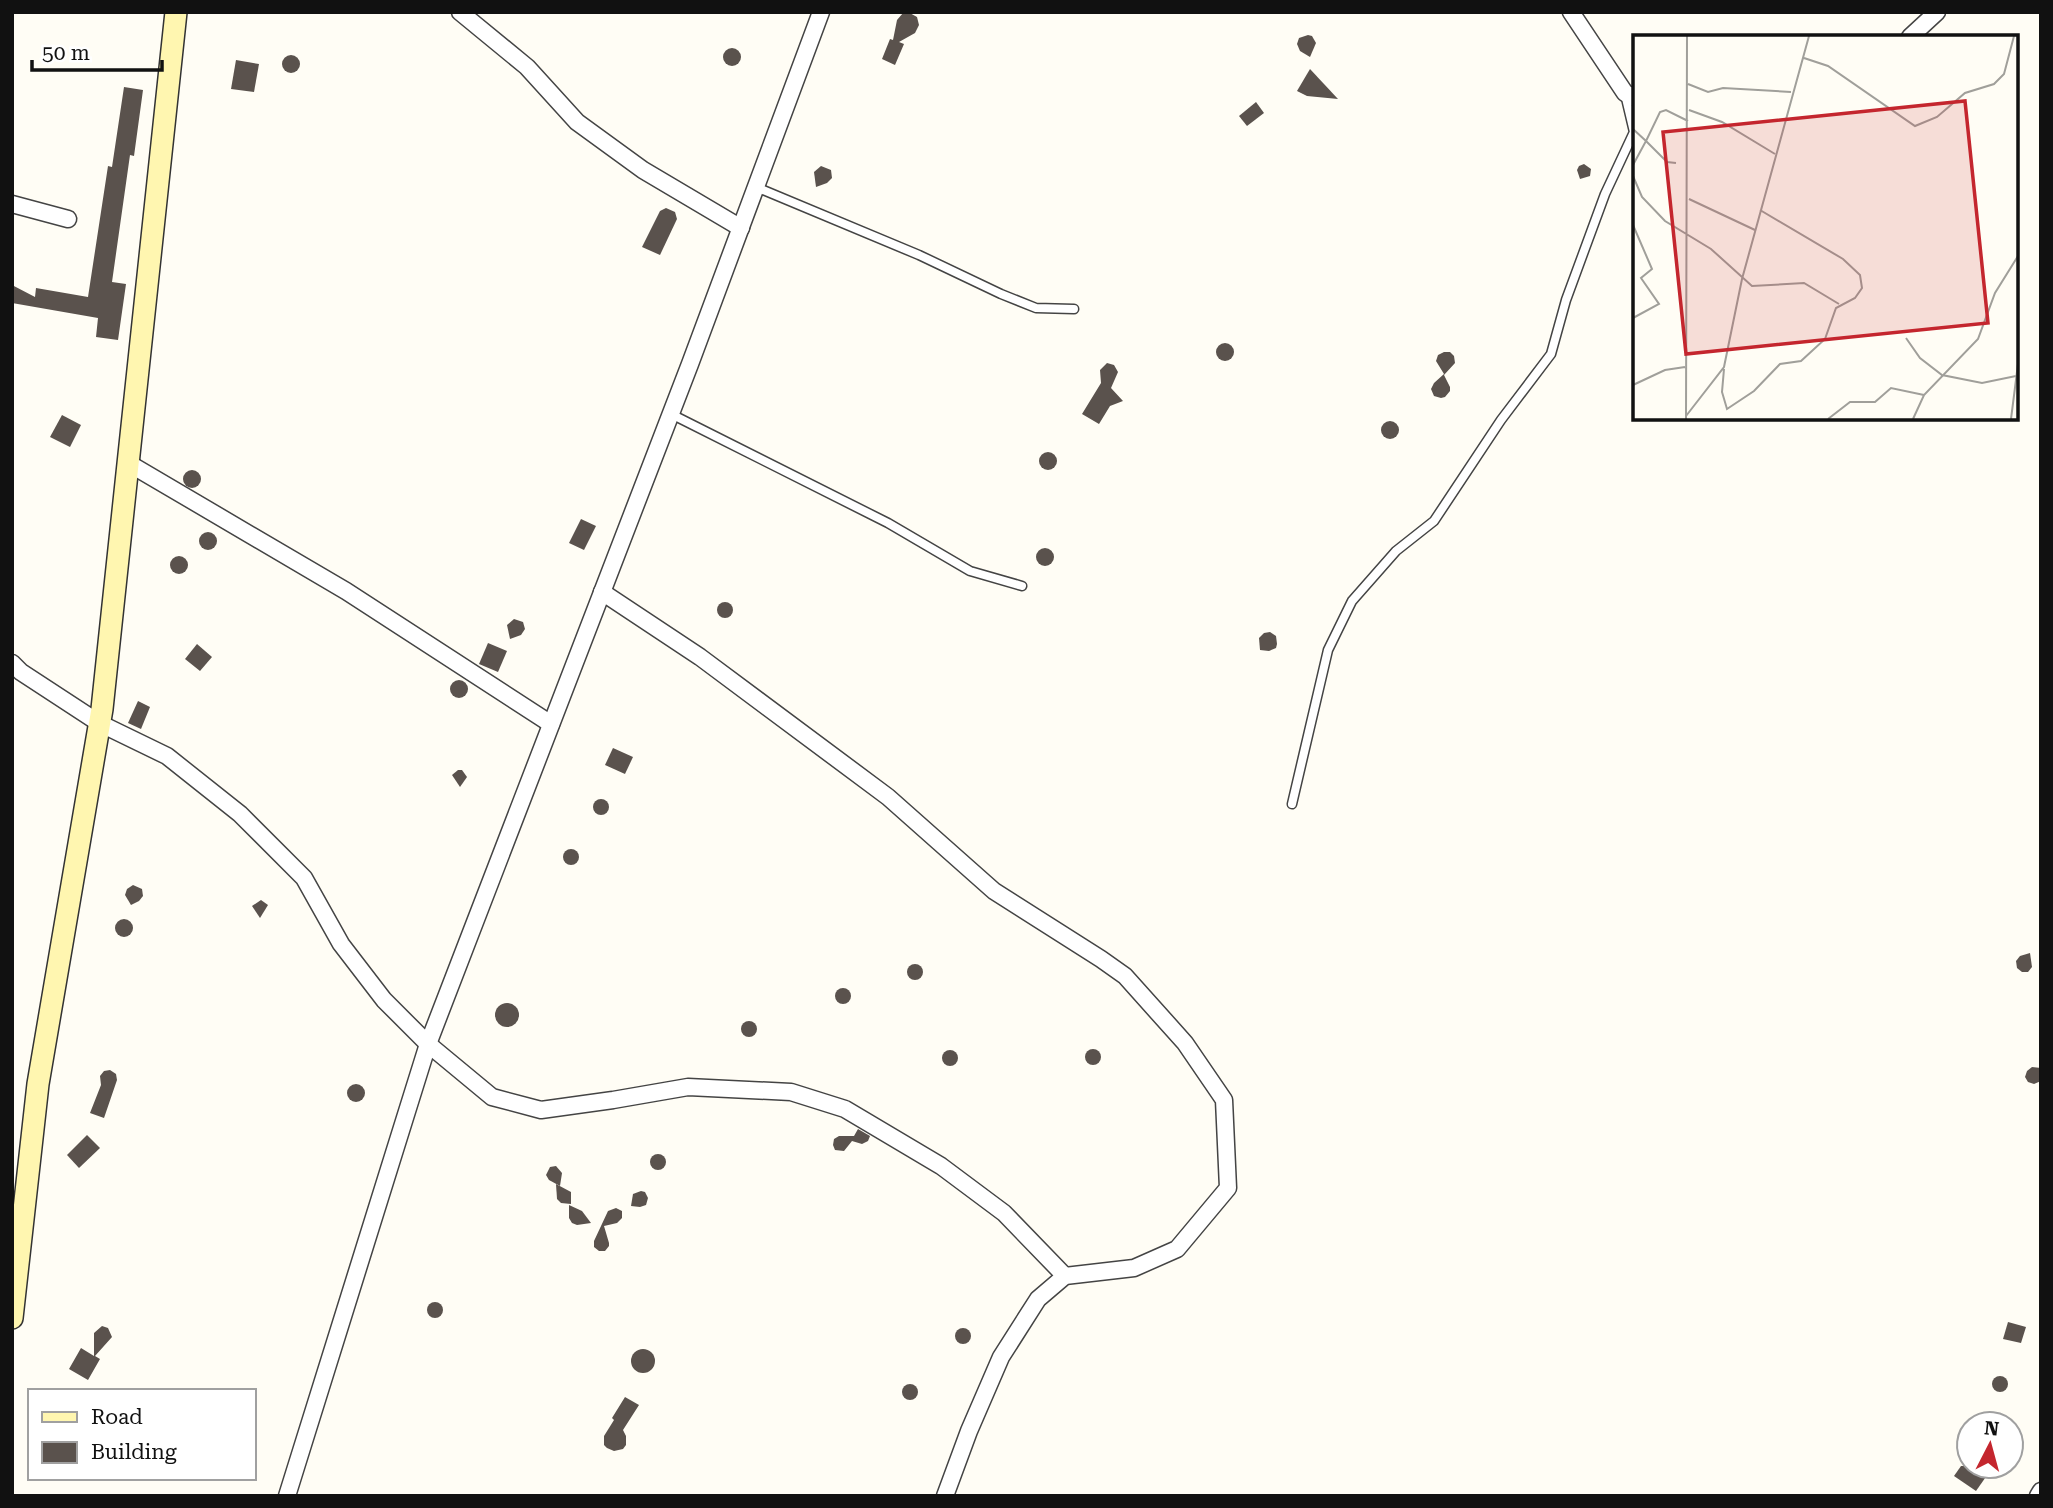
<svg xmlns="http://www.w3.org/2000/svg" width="2053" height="1508" font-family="'Roboto Serif',serif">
<rect width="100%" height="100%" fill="#fffdf5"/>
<g fill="#5a524d">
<polygon points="908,12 917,17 919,25 915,33 899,42 904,44 895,65 882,59 890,39 893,40 897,20 903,13"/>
<polygon points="1308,35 1312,36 1316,43 1310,57 1300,51 1297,44 1299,38"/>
<circle cx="732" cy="57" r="9"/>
<circle cx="291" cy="64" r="9"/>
<polygon points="236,60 259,64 254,92 231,89"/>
<polygon points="1310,69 1338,99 1307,96 1297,91"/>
<polygon points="124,87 143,90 134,156 130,155 112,282 126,284 118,340 96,337 98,318 12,303 12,285 35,297 36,288 88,297 108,166 112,167"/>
<polygon points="1256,102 1264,113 1247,126 1239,116"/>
<polygon points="1584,164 1591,169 1590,176 1580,179 1577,170 1579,166"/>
<polygon points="821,166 831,170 832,178 827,183 816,187 814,172"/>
<polygon points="666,208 675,212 677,219 660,255 642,247 660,211"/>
<circle cx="1225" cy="352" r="9"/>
<polygon points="1444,352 1450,352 1454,356 1455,363 1444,375 1450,387 1450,391 1445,397 1441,398 1434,396 1431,389 1434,383 1444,374 1436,361 1438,355"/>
<polygon points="1107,363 1114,365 1118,372 1111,388 1123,401 1110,406 1099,424 1082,414 1101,383 1100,370"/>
<polygon points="62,415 81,425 70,447 50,437"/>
<circle cx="1390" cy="430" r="9"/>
<circle cx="1048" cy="461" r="9"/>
<circle cx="192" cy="479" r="9"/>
<polygon points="581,519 596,526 584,550 569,543"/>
<circle cx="208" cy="541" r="9"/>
<circle cx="1045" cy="557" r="9"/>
<circle cx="179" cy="565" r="9"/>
<circle cx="725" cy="610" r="8"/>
<polygon points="514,619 523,622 525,629 521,635 510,639 507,625"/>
<polygon points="1270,632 1276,636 1277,644 1276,648 1269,651 1260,650 1259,638 1264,633"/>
<polygon points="488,643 507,651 498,672 479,664"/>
<polygon points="197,644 212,657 200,671 185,659"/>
<circle cx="459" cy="689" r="9"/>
<polygon points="138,701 150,707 141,729 128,723"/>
<polygon points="613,748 633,757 625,774 605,765"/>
<polygon points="458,770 462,770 467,777 460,787 452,775"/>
<circle cx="601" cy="807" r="8"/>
<circle cx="571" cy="857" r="8"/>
<polygon points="133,885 142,889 143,896 139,901 131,905 125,895 127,889"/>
<polygon points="261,900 268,905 260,918 252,906"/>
<circle cx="124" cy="928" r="9"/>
<polygon points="2030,953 2032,967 2028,972 2022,972 2017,968 2016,961 2020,956"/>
<circle cx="915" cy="972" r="8"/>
<circle cx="843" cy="996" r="8"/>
<circle cx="507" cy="1015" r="12"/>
<circle cx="749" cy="1029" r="8"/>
<circle cx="1093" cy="1057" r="8"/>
<circle cx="950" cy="1058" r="8"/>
<polygon points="2032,1067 2041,1068 2041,1081 2034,1084 2028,1082 2025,1077 2027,1071"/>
<polygon points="110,1070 116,1074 117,1080 104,1118 90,1113 101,1085 100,1076 104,1071"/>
<circle cx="356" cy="1093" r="9"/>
<polygon points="858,1129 870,1136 868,1141 862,1144 852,1141 844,1151 835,1150 833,1145 834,1139 839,1136 854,1136"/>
<polygon points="87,1135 100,1148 79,1168 67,1155"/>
<circle cx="658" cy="1162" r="8"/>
<polygon points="556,1166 562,1173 560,1186 549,1180 546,1175 550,1167"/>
<polygon points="556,1184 571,1192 571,1204 561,1203 557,1199"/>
<polygon points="641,1191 645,1192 648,1198 646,1205 640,1207 631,1206 633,1194"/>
<polygon points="569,1205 582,1211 591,1223 577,1225 572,1223 569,1218"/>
<polygon points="616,1208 622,1211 622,1218 617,1223 604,1226 609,1243 609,1246 605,1251 599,1251 594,1247 594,1241 608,1211"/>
<circle cx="435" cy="1310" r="8"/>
<polygon points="2008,1322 2026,1327 2021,1343 2003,1339"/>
<polygon points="102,1326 108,1328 112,1337 95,1356 100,1359 88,1380 69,1369 81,1348 94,1356 94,1333"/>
<circle cx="963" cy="1336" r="8"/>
<circle cx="643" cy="1361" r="12"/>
<circle cx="2000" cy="1384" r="8"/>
<circle cx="910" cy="1392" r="8"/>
<polygon points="625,1397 639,1405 623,1430 626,1436 626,1445 623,1449 614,1451 607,1448 604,1445 604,1436 614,1420 612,1418"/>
<polygon points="1961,1466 1982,1466 1990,1471 1976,1491 1954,1476"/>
</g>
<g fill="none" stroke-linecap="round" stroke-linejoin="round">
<defs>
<g id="lane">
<polyline points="756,187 919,255 1001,294 1036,308 1074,309"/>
<polyline points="671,414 888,523 970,571 1022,586"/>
<polyline points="1292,804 1328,650 1352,601 1396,551 1434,521 1501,420 1551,354 1566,300 1605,194 1634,132 1625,94"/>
</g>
<g id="street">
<polyline points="460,12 527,67 577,122 643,170 741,228"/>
<polyline points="1571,12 1625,93 1635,98"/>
<polyline points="1910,37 1937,12"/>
<polyline points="12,204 68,219"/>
<polyline points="128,463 346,591 551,724"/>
<polyline points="602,592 700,657 888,797 994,891 1101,959 1125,976 1185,1043 1224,1100 1228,1188 1177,1249 1134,1268 1065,1276 1038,1299 1001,1357 969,1431 945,1496"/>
<polyline points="12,663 21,672 99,723 167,756 240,814 304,878 341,944 384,1000 428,1044 492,1097 541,1110 613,1100 688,1087 791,1092 845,1109 941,1166 1004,1213 1065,1276"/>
<polyline points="287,1496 428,1044 690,364 821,12"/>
<polyline points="2038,1496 2041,1491"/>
</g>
<polyline id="secondary" points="12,1318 38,1084 102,709 176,12"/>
</defs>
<use href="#lane" stroke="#444" stroke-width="11"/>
<use href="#street" stroke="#444" stroke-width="19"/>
<use href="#secondary" stroke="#333" stroke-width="24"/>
<use href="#lane" stroke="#fff" stroke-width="8"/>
<use href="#street" stroke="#fff" stroke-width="16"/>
<use href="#secondary" stroke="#fff6b0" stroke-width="21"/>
</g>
<g transform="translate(1633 35)">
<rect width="385" height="385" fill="#fffdf5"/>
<path fill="none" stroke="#a09f9a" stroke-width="2" d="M171,23L195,31L282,91L304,82L332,58L361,49L371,39L381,1M55,49L75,57L90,53L158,57M56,75L89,87L142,119M0,94L13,106L0,130M43,128L34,127L13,106L27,77L33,75L55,86M0,141L9,162L32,186L78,214L119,251L171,248L206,269M56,164L122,195M0,190L19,234L8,243L26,269L0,283M273,303L287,323L309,340L349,348L383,341M91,334L89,357L94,374L121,356L147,329L168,326L192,304L203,273L222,263L229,253L227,240L210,224L127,175M0,350L32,335L52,332M53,381L91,332L109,244L176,1M53,384L54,1M195,384L217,367H242L258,353L291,360M280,384L291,360L345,304L362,258L385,221M378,384L385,329"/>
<path fill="#c4262e" fill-opacity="0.15" stroke="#c4262e" stroke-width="3.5" d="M332,66L355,288L53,319L30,97Z"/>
<rect width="385" height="385" fill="none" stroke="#111" stroke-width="3.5"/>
</g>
<rect width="2053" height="1508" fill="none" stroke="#111111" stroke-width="28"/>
<rect x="28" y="1389" width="228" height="91" fill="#ffffff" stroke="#a0a0a0" stroke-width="2"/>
<rect x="42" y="1412" width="35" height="10" fill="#fff6b0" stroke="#a0a0a0" stroke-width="2"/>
<text x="91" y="1424" font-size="21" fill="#111111">Road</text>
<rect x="42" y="1442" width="35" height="21" fill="#5a524d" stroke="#a0a0a0" stroke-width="2"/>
<text x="91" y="1459" font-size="21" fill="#111111">Building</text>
<g transform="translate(1990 1445) rotate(6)"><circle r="33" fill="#ffffff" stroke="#a0a0a0" stroke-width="2"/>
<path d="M0-5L12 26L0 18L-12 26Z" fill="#c4262e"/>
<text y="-10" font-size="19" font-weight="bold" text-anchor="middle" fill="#111111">N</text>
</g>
<path d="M32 60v10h130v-10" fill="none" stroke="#111111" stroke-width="3.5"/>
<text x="42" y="60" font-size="21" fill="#111111" stroke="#ffffff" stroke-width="5" paint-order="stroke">50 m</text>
</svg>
